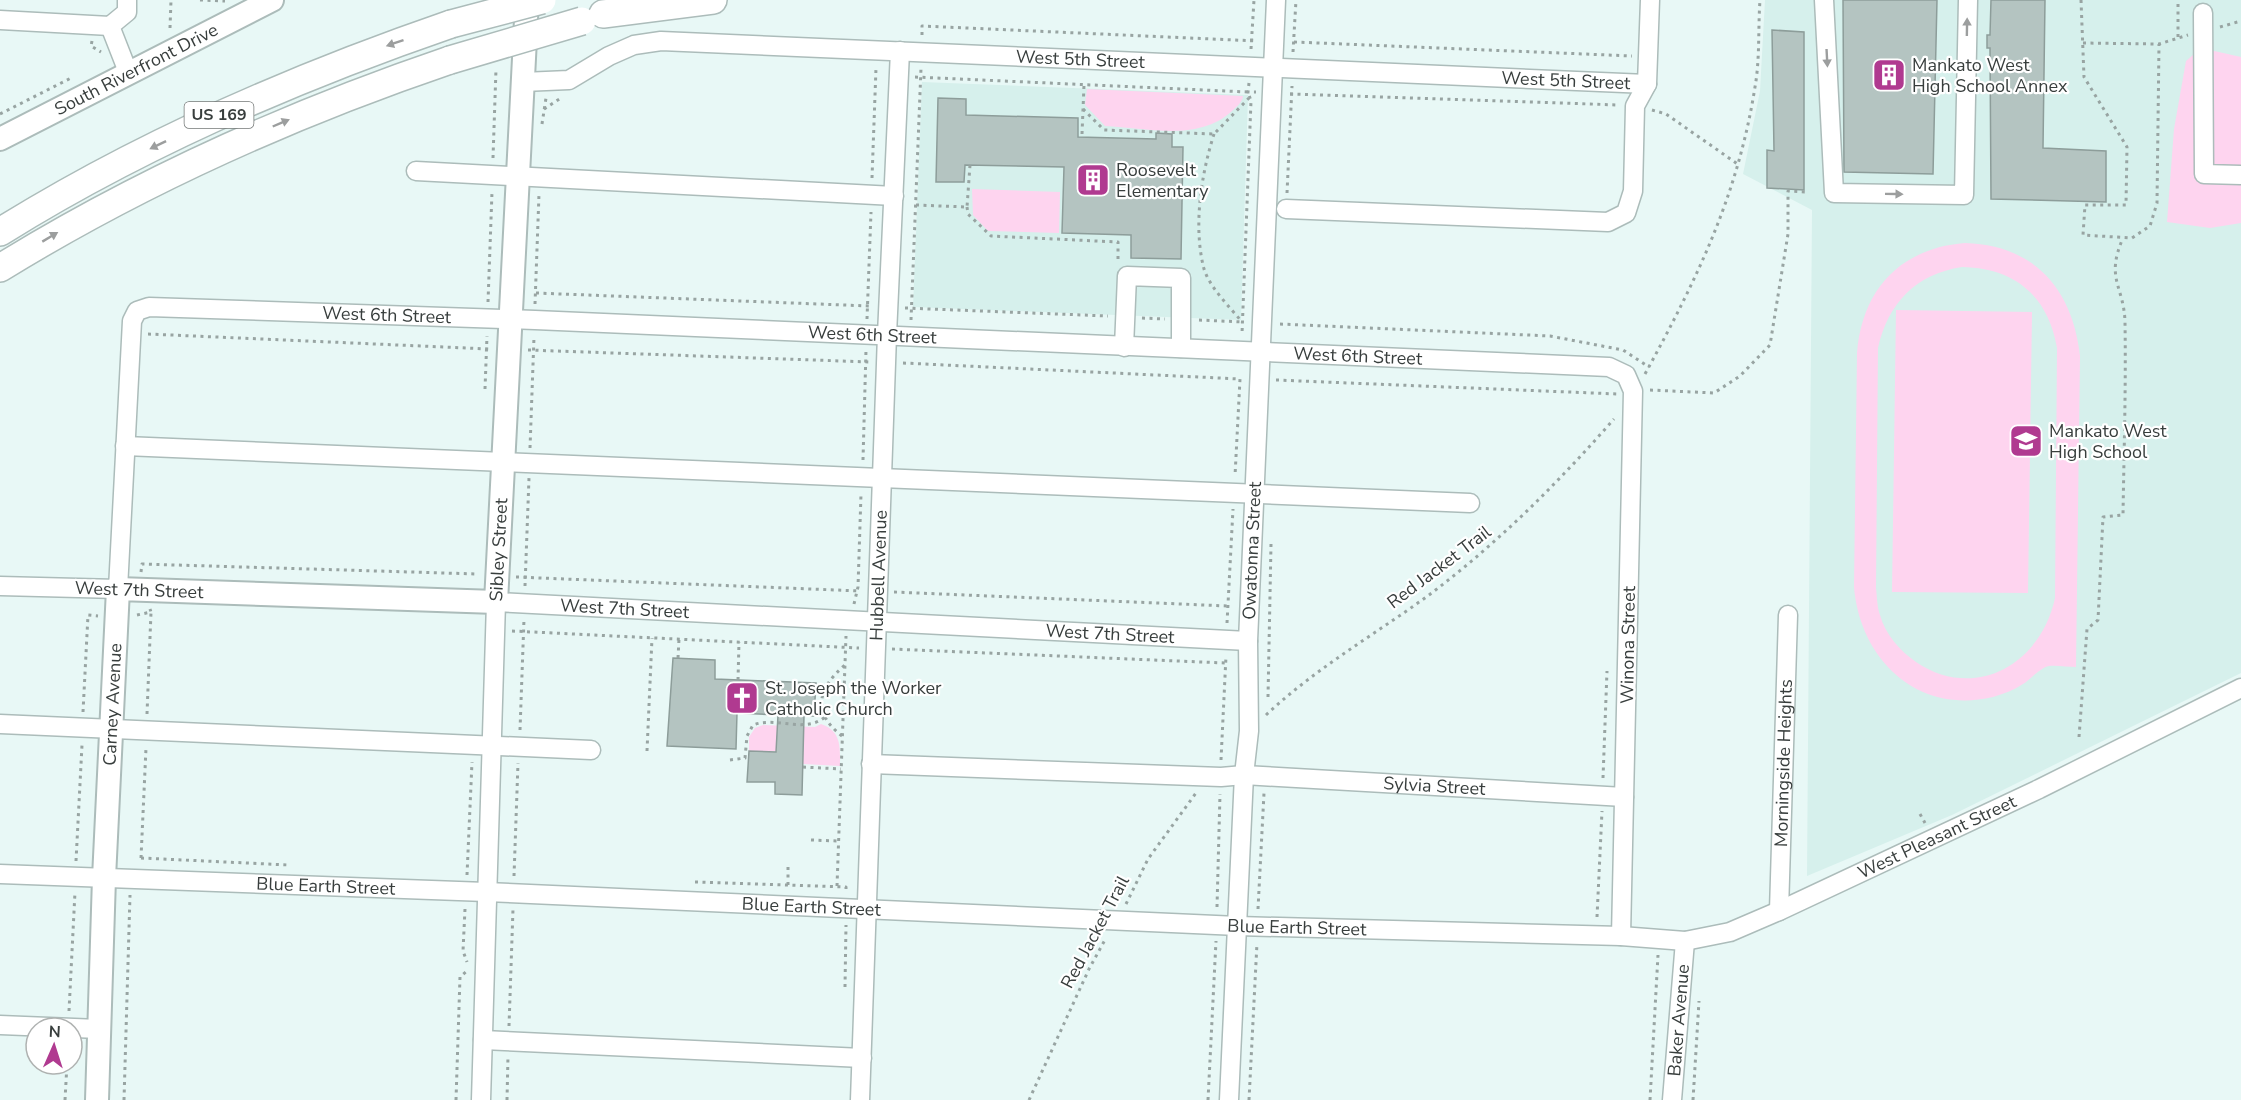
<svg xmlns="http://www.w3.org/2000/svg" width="2241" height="1100" font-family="'Nunito Sans',sans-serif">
<rect width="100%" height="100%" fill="#e8f8f6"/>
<g fill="#d6f0ec">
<polygon points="1765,0 2241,0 2241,673 1952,815 1807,876 1812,210 1743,174 1760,91"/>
<polygon points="922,82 1248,95 1241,320 913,307"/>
</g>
<g fill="#fed4ef" fill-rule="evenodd">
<polygon points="2201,48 2241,57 2241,223 2210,228 2167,222 2174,129 2186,61"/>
<path d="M1087,89L1243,96C1242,103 1237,106 1232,111C1199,142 1147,128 1105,126L1085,105Z"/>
<polygon points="972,189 1060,192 1059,233 988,231 973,215"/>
<path d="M1965,243C2035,245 2073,290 2080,356L2076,667C2068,667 2057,665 2049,666C2041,667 2030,680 2023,684C2014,690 2003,694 1993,697C1918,715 1860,660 1854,587L1857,353C1862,289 1901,248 1965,243ZM1962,267C2015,268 2048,296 2057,348L2055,598C2041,664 1975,702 1916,662C1900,651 1885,634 1880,615C1877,607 1877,596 1876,588L1878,348C1888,303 1916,274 1962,267Z"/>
<polygon points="1896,310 2032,312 2028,593 1892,592"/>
<path d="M821,724C842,731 840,748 840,766L803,764V739L777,737L776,751H749V737L755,728L763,725L815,727Z"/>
</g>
<g fill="#b4c4c1" stroke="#8d9d9a" stroke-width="1.5">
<polygon points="1843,0 1937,0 1933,174 1844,172"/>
<polygon points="1991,0 2045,0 2043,148 2106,151 2106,202 1991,199 1990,48 1987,48 1987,35 1990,35"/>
<polygon points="1772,30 1804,32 1804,190 1767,188 1767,150 1774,151"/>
<polygon points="938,98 966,99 966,115 1078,118 1078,137 1156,139 1156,133 1172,134 1172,147 1183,147 1181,259 1131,258 1131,235 1062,233 1064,167 965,165 964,182 936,182"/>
<polygon points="673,658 715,660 715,679 816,683 814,716 804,716 802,795 775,794 775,782 747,782 749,751 776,752 778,715 737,713 736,749 667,746"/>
</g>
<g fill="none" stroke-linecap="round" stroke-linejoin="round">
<defs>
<g id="minor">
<polyline points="127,0 127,12 110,26 128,72"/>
<polyline points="1824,0 1834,193 1964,195 1968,0"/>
<polyline points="2203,13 2204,174 2241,175"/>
<polyline points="0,20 110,26"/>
<path id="s1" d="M523,82L569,80L609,56L634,45L661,41L1647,84"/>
<polyline points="416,171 894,196"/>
<polyline points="1286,209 1608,222 1626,213 1633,191 1635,106 1647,84 1650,0"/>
<polyline points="1124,347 1127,276 1181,278 1181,348"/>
<polyline points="125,446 1470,503"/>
<path id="s2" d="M0,586L118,589L132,321L137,311L149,307L535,320L1609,367L1626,375L1633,391L1621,936"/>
<polyline points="0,724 591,750"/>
<path id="s3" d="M871,764L1221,777L1244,775L1624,797"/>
<path id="s4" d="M0,874L486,892L1238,926L1621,936L1685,941L1730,932L1779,911L2039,789L2241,688"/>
<path id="s5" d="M1779,911L1788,615"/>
<polyline points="0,1025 99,1029"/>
<polyline points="483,1040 862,1058"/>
<path id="s6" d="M481,1100L496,602L1248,641"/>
<path id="s7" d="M860,1100L887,335L900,51"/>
<path id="s8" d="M1229,1100L1244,775L1249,731L1248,641L1276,0"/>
<path id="s9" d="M1672,1100L1685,941"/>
</g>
<g id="major">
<path id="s10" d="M0,139L272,0"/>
<path id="s11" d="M97,1100L104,878L118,589L496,602L527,0"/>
</g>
<g id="highway">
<polyline points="603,14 713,0"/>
<path d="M0,232C141,144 294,78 451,24"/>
<path d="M0,268C143,180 291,114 450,60"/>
</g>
</defs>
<use href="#minor" stroke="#acbcba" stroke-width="21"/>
<use href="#major" stroke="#acbcba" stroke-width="26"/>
<use href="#highway" stroke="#acbcba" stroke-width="30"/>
<g stroke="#98a4a2" stroke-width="3" stroke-dasharray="3 4.5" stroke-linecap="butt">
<polyline points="200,0 225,1"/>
<polyline points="2081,0 2084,77 2127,147 2126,205 2085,205 2083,235 2132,238 2150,226 2157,203 2159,44"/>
<polyline points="2220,27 2241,21"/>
<polyline points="170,28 171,0"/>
<polyline points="922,35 922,26 1257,41"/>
<polyline points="2178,37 2178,0"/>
<polyline points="92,41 91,46 101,52"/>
<polyline points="1294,42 1632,56"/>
<polyline points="2083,43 2159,44 2188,35"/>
<polyline points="1251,49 1254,0"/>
<polyline points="1293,52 1296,0"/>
<polyline points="915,77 1248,92 1251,101 1242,334"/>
<polyline points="1249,83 1248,92 1256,92"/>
<polyline points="1290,94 1619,105"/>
<polyline points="544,109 561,98"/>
<polyline points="1083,109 1104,130 1214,134 1249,98"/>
<polyline points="1652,110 1666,114 1739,165"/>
<polyline points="0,114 73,77"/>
<polyline points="542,124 546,98"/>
<polyline points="1082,134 1084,85"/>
<path d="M1214,134C1201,175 1193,227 1204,269C1210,288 1230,307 1242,322"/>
<polyline points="493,158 496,69"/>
<polyline points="872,178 876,68"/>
<polyline points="1287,193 1292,86"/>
<polyline points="916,205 967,207 970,165"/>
<polyline points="967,207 968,214 991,236 1118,242 1118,263"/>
<polyline points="536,293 869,306"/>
<polyline points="488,302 492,192"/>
<polyline points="535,304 539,194"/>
<polyline points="905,308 1108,316"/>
<polyline points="1142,318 1165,319"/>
<polyline points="867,319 871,212"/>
<polyline points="911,320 921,68"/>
<polyline points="1199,320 1243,322"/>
<polyline points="1280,324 1550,336 1623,350 1649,367"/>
<polyline points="148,334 489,349"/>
<polyline points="528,350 870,362"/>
<polyline points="903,363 1240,379 1235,476"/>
<path d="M1645,374C1697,279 1738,195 1755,87C1760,59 1758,28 1760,0"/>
<polyline points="1276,380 1617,394"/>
<polyline points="485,389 487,336"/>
<polyline points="1650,390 1714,393 1740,376 1770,345 1788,234 1788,191 1807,192"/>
<polyline points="530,448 534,337"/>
<polyline points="863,460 866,350"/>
<polyline points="141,572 142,564 478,574"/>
<polyline points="516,577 860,591"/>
<polyline points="525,586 529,478"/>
<polyline points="894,592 1228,606"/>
<polyline points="854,604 858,587 861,494"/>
<polyline points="137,615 151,612 150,609"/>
<polyline points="1227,623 1233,509"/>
<polyline points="512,631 859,648"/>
<polyline points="892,649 1225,663"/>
<polyline points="678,658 679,639"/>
<polyline points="738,680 739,642"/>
<polyline points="1268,697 1271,544"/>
<polyline points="83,712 88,615 98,616"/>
<polyline points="147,714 151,612"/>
<path d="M1266,715C1316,668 1374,635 1429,595C1498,543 1557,484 1614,419"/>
<polyline points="520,730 524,619"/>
<path d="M842,736C811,712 818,688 845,665"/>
<path d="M2079,737L2087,629L2098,620L2103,517L2123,515C2124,451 2126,387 2125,322C2124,286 2105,279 2123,238"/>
<polyline points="647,751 652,638"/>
<path d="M730,760L745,758L747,736L753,725C776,716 805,734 825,717"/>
<polyline points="1221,760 1226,656"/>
<polyline points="803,767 841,769"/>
<polyline points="1603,778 1607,671"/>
<polyline points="1920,814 1925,823"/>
<polyline points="811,840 838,841"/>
<polyline points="141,858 289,865"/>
<polyline points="141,858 146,748"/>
<polyline points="76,861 82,745"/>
<polyline points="467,875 472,762"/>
<polyline points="514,876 518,763"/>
<polyline points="695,882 846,887 846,891"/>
<polyline points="788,885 788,864"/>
<polyline points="837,886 846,636"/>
<polyline points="1126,904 1148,859 1196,793"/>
<polyline points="1217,907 1220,794"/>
<polyline points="465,909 463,951 467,962"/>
<polyline points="1258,909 1264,793"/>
<polyline points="1597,917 1602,811"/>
<polyline points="845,987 846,925"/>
<polyline points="69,1011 75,892"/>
<polyline points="509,1026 513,909"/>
<polyline points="65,1100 67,1064"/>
<polyline points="124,1100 130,895"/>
<polyline points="456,1100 460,977 468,970"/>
<polyline points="507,1100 508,1056"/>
<polyline points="1029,1100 1089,969 1106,938"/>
<polyline points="1208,1100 1216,941"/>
<polyline points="1249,1100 1257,943"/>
<polyline points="1650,1100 1658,955"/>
<polyline points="1693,1100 1699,1001"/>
</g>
<use href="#minor" stroke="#fff" stroke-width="18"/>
<use href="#major" stroke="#fff" stroke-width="22"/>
<use href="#highway" stroke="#fff" stroke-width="27"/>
<defs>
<g id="highway-bridge">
<polyline points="451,24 542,0"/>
<polyline points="450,60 582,21"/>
</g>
</defs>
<use href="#highway-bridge" stroke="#acbcba" stroke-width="30" stroke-linecap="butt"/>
<use href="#highway-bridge" stroke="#fff" stroke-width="27"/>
</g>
<defs><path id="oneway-solid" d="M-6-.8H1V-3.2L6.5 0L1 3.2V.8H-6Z" transform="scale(1.5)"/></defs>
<g fill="#9c9e9e">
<use href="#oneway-solid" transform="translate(1967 27) rotate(-89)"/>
<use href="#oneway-solid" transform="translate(395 43) rotate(161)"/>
<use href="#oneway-solid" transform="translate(1827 58) rotate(87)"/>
<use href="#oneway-solid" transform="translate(281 123) rotate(-23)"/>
<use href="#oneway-solid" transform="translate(158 145) rotate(154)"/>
<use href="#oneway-solid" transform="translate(1894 194) rotate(1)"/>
<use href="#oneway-solid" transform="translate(50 237) rotate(-31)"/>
</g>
<defs>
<symbol id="building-square" viewBox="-11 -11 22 22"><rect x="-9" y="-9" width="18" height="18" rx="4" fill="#b03a90" stroke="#fff"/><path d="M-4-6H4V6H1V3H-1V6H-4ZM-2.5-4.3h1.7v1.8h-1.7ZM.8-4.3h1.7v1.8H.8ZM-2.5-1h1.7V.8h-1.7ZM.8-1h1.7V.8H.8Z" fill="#fff"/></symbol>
<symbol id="school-square" viewBox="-11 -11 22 22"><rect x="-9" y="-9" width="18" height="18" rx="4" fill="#b03a90" stroke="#fff"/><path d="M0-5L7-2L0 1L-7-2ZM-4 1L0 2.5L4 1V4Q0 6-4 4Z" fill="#fff"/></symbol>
<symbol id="church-square" viewBox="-11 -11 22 22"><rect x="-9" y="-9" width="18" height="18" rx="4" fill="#b03a90" stroke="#fff"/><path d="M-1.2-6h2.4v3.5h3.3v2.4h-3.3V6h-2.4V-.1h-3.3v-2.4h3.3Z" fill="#fff"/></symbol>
</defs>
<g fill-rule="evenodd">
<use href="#building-square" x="1870" y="56" width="38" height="38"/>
<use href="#building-square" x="1074" y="161" width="38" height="38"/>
<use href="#school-square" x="2007" y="422" width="38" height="38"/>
<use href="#church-square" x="723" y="679" width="38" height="38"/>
</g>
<g text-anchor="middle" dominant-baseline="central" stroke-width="4.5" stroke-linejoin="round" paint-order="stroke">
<rect fill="#fff" stroke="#747877" stroke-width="1.5" x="184.5" y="102" width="69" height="26" rx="4.5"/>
<g font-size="16" font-weight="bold" fill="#383e3d">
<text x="219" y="115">US 169</text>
</g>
<g font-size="18" fill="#383e3d" stroke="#fff">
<text stroke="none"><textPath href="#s1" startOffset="567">West 5th Street</textPath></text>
<text stroke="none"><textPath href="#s10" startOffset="153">South Riverfront Drive</textPath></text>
<text stroke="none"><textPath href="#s1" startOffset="1053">West 5th Street</textPath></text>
<text stroke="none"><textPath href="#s2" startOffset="648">West 6th Street</textPath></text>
<text stroke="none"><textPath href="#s2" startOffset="1134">West 6th Street</textPath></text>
<text stroke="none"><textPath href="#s2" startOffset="1620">West 6th Street</textPath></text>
<text stroke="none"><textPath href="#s11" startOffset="942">Sibley Street</textPath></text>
<text stroke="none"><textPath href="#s8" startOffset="550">Owatonna Street</textPath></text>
<text transform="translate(1439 567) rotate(-37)">Red Jacket Trail</text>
<text stroke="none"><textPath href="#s7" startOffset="525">Hubbell Avenue</textPath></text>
<text transform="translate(139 590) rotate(2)">West 7th Street</text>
<text stroke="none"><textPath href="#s6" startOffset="627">West 7th Street</textPath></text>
<text stroke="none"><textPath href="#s6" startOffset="1113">West 7th Street</textPath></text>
<text transform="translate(1628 645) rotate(-89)">Winona Street</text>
<text stroke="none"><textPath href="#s11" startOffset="396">Carney Avenue</textPath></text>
<text stroke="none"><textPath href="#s5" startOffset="148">Morningside Heights</textPath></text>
<text stroke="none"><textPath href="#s3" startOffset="564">Sylvia Street</textPath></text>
<text stroke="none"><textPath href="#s4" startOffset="1960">West Pleasant Street</textPath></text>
<text stroke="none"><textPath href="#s4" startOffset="326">Blue Earth Street</textPath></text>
<text stroke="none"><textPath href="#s4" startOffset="812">Blue Earth Street</textPath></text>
<text stroke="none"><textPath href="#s4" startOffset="1298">Blue Earth Street</textPath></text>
<text transform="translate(1095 932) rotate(-62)">Red Jacket Trail</text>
<text stroke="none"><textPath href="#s9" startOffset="80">Baker Avenue</textPath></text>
</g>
<g font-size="18" fill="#383e3d" stroke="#fff" text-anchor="start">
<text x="1912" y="65">Mankato West<tspan x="1912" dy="21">High School Annex</tspan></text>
<text x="1116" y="170">Roosevelt<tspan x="1116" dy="21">Elementary</tspan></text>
<text x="2049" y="431">Mankato West<tspan x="2049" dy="21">High School</tspan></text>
<text x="765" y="688">St. Joseph the Worker<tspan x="765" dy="21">Catholic Church</tspan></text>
</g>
</g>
<g transform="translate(54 1046) rotate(3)"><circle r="28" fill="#ffffff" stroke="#afb2b1" stroke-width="1.5"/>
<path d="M0-4.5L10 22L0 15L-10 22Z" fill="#b03a90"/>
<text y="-9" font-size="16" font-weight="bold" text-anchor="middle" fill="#383e3d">N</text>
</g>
</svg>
